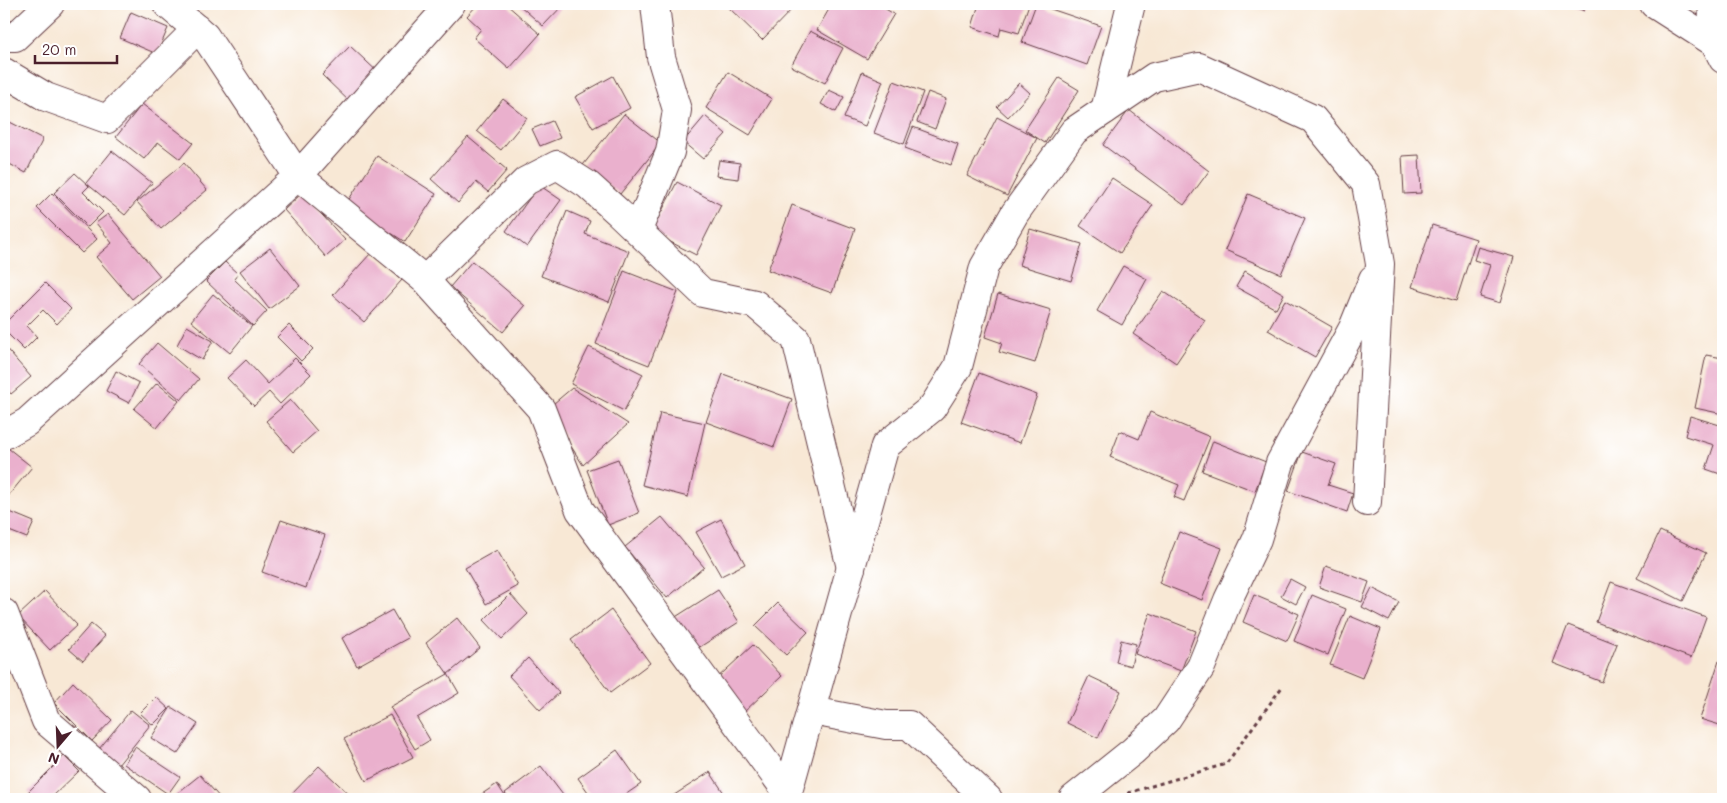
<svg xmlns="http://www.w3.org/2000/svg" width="1727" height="803" font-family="Mali,sans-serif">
<rect width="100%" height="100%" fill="#fff"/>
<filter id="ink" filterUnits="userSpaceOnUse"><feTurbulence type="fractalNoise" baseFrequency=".02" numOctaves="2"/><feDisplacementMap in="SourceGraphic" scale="10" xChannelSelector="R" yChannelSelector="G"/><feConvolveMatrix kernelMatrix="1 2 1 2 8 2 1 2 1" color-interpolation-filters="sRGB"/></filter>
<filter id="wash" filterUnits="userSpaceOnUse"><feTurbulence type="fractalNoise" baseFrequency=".0096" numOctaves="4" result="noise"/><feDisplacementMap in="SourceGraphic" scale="20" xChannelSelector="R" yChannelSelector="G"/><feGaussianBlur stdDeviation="1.12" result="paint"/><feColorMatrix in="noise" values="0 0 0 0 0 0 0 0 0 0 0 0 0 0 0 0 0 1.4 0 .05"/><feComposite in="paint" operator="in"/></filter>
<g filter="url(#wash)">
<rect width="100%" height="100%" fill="#f8e8d5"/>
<g id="blocks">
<g fill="#eab0cd">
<polygon points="478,4 506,4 540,34 509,69 474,38 481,29 467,16"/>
<polygon points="518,4 564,4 543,26"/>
<polygon points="725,4 795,4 796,5 762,40"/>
<polygon points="832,4 877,4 894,14 867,59 817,30"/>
<polygon points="979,4 1029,4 1019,33 1001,28 999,36 972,27"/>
<polygon points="1036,4 1101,26 1087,65 1022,42"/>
<polygon points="1567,4 1587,4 1584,11"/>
<polygon points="131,12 168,28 157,54 120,38"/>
<polygon points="810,31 843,48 825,83 791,66"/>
<polygon points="350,46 382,76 354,106 322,75"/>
<polygon points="728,72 772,99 750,135 706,108"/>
<polygon points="862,72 883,81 865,126 844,118"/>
<polygon points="613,76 630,108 593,128 575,97"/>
<polygon points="1059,78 1079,90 1045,143 1025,130"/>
<polygon points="894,81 923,92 904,144 874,133"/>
<polygon points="1019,83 1030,93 1008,117 997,107"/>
<polygon points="829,90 844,97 836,112 821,104"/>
<polygon points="928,92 946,99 935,129 917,122"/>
<polygon points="503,99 527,118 501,150 477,131"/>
<polygon points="142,104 193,143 180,159 158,142 144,159 116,137"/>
<polygon points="1129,110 1209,171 1184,205 1103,145"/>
<polygon points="624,114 661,143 620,194 583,165"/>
<polygon points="705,116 726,134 703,159 683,142"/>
<polygon points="997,117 1037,138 1007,196 967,176"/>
<polygon points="4,119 43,139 26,173 4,161"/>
<polygon points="552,121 560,138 540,146 532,129"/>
<polygon points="913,127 958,144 951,165 905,148"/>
<polygon points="468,137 507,170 488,192 476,182 458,203 431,179"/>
<polygon points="112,151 152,183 125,215 86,183"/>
<polygon points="1419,155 1421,193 1404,194 1402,156"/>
<polygon points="377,156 436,194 405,242 346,204"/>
<polygon points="719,160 740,163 738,179 716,176"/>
<polygon points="184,163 207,190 161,229 137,202"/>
<polygon points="75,173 89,186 83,192 103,212 88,227 54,193"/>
<polygon points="1112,178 1153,205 1120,253 1080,226"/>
<polygon points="677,182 721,205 696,255 651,232"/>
<polygon points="539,185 561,200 527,247 506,231"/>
<polygon points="52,193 97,239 82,253 37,208"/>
<polygon points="302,193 345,240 326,257 284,210"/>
<polygon points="1248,194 1305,218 1281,274 1225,250"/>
<polygon points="792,205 855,229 832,293 768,270"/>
<polygon points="567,211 590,221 585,234 629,251 609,302 541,276"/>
<polygon points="108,214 160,276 132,299 96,257 112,243 96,223"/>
<polygon points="1432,225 1476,239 1456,301 1412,287"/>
<polygon points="1030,229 1082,244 1071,281 1019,265"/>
<polygon points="1478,247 1514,257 1500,303 1480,297 1490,265 1474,260"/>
<polygon points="270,248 300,286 269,309 240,271"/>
<polygon points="371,253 402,280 364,322 333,295"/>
<polygon points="472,261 525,306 503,332 450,287"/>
<polygon points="225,262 238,274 234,279 267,311 253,326 206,281"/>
<polygon points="1123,266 1147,279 1122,325 1097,311"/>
<polygon points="624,271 678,292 649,365 596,344"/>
<polygon points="1245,271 1284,294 1276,309 1236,287"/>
<polygon points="45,283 71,309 57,324 43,310 27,326 37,337 24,350 4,330 4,324"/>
<polygon points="1163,291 1205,320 1176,363 1133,334"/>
<polygon points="213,294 252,326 230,353 191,321"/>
<polygon points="998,294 1051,310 1035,363 999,352 1002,343 985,337"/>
<polygon points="1285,300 1332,327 1315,357 1268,330"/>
<polygon points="289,325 313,349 301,361 277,337"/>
<polygon points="187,326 213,341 202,360 177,345"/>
<polygon points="157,343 199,379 181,400 139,364"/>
<polygon points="4,346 31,377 11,394 4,386"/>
<polygon points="589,347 643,374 624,411 571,384"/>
<polygon points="1706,355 1723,358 1723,414 1695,408"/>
<polygon points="295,358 311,374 280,404 269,392 254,406 227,378 246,360 268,384"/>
<polygon points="116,371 139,383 129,403 106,391"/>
<polygon points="979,373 1037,395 1020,443 961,422"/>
<polygon points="723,374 792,399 774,447 706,422"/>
<polygon points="157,383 179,401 157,428 134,409"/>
<polygon points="572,388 628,424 583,465 547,409"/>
<polygon points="290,400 317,431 293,452 266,421"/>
<polygon points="1150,412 1210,437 1184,501 1174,497 1179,485 1110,457 1120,431 1139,439"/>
<polygon points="660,413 705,423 688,497 642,485"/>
<polygon points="1690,416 1723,426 1723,475 1706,469 1714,445 1685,436"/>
<polygon points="1213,441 1266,462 1255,491 1202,471"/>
<polygon points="4,445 32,467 4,501"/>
<polygon points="1302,452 1336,464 1328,485 1353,493 1347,512 1288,491"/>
<polygon points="618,459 639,513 608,525 587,470"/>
<polygon points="5,510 34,522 27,538 4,529"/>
<polygon points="662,517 704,567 667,598 625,547"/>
<polygon points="721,519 745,564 721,576 696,532"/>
<polygon points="281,520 325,535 306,588 262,572"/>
<polygon points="1660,531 1706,553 1683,601 1637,578"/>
<polygon points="1179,532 1222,548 1202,600 1159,583"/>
<polygon points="497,550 518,586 486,604 465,568"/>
<polygon points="1326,566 1369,582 1362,602 1319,587"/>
<polygon points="1290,579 1305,587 1296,604 1281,596"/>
<polygon points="1611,582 1706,617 1691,658 1596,622"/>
<polygon points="1372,588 1399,602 1389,621 1362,607"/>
<polygon points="718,590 739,622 695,650 674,618"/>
<polygon points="45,591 77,625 50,650 18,616"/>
<polygon points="510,594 528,614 502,639 484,620"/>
<polygon points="1254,595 1299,614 1287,641 1243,622"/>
<polygon points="1312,595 1346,609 1328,655 1294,641"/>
<polygon points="778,603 808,632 786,655 755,626"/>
<polygon points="392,610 408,638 357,666 342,638"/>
<polygon points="611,610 650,663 610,693 571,640"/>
<polygon points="1150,613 1196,631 1181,671 1135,654"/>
<polygon points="1350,616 1381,629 1362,678 1330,665"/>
<polygon points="457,618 480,648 448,674 459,693 417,718 430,740 415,749 390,707 448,674 426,643"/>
<polygon points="91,624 105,636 83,661 69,649"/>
<polygon points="1568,625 1617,644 1602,682 1553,663"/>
<polygon points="1121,640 1136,644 1131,666 1116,662"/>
<polygon points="753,645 782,676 743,713 714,681"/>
<polygon points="528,658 559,693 540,710 509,676"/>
<polygon points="1719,661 1723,662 1723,726 1700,719"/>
<polygon points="1089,676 1121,691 1098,738 1067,723"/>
<polygon points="73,682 112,720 92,741 54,703"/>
<polygon points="156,697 169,709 153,725 140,713"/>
<polygon points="171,707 198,724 177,754 151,738"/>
<polygon points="131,710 150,725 118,765 99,749"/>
<polygon points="390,715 413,757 366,781 344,739"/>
<polygon points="135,747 180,777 168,794 124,764"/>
<polygon points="617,750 641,784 619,799 593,799 578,778"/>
<polygon points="64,756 79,771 50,799 36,799 28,792"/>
<polygon points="319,766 354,799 288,798"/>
<polygon points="541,766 566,799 511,799 505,793"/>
<polygon points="710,772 728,799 668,799"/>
<polygon points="200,775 221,799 178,799 175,795"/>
<polygon points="497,784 507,799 485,799 482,794"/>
</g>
</g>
</g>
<g filter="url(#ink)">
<use href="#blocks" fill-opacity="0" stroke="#643d44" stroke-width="1"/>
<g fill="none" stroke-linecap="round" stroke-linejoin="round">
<defs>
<g id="minor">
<polyline points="167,4 205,36 298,176 425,280 541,409 580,510 788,793"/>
<polyline points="1654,4 1715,43 1723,59"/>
<polyline points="1712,4 1715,43"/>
<polyline points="4,37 15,37 50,4"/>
<polyline points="4,72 46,97 107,119 197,29"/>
<polyline points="1105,110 1131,4"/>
<polyline points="638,230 670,152 677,110 661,57 655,4"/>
<polyline points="425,280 526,181 557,165 588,185 618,212 703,293 755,304 796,339 851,568"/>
<polyline points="4,435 27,422 298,176 451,4"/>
<polyline points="4,613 46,721 137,799"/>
<polyline points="812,711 886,725 909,725 988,799"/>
<polyline points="786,799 885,446 932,408 958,367 984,267 1015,213 1074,131 1154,77 1199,67 1313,119 1366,184 1380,264 1367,502"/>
<polyline points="1073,799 1133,751 1166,720 1201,667 1228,600 1257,539 1280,463 1353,328 1373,279"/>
</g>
</defs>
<use href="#minor" stroke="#643d44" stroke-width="30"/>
<polyline stroke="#643d44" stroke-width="3" stroke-dasharray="4 4" stroke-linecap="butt" points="1128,793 1226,764 1282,687"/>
<use href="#minor" stroke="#fff" stroke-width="28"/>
</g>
</g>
<rect width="1727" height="803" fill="none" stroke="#fff" stroke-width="20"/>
<g transform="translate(58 746) rotate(199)" stroke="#ffffff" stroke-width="4" paint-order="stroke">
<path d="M0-4L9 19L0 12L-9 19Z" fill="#4a1f2b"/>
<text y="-8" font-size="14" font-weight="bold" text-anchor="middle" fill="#4a1f2b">N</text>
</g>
<path d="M35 55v8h82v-8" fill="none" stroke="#4a1f2b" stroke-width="2.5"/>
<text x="42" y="55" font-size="15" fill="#4a1f2b" stroke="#ffffff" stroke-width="4" paint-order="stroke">20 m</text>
</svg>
